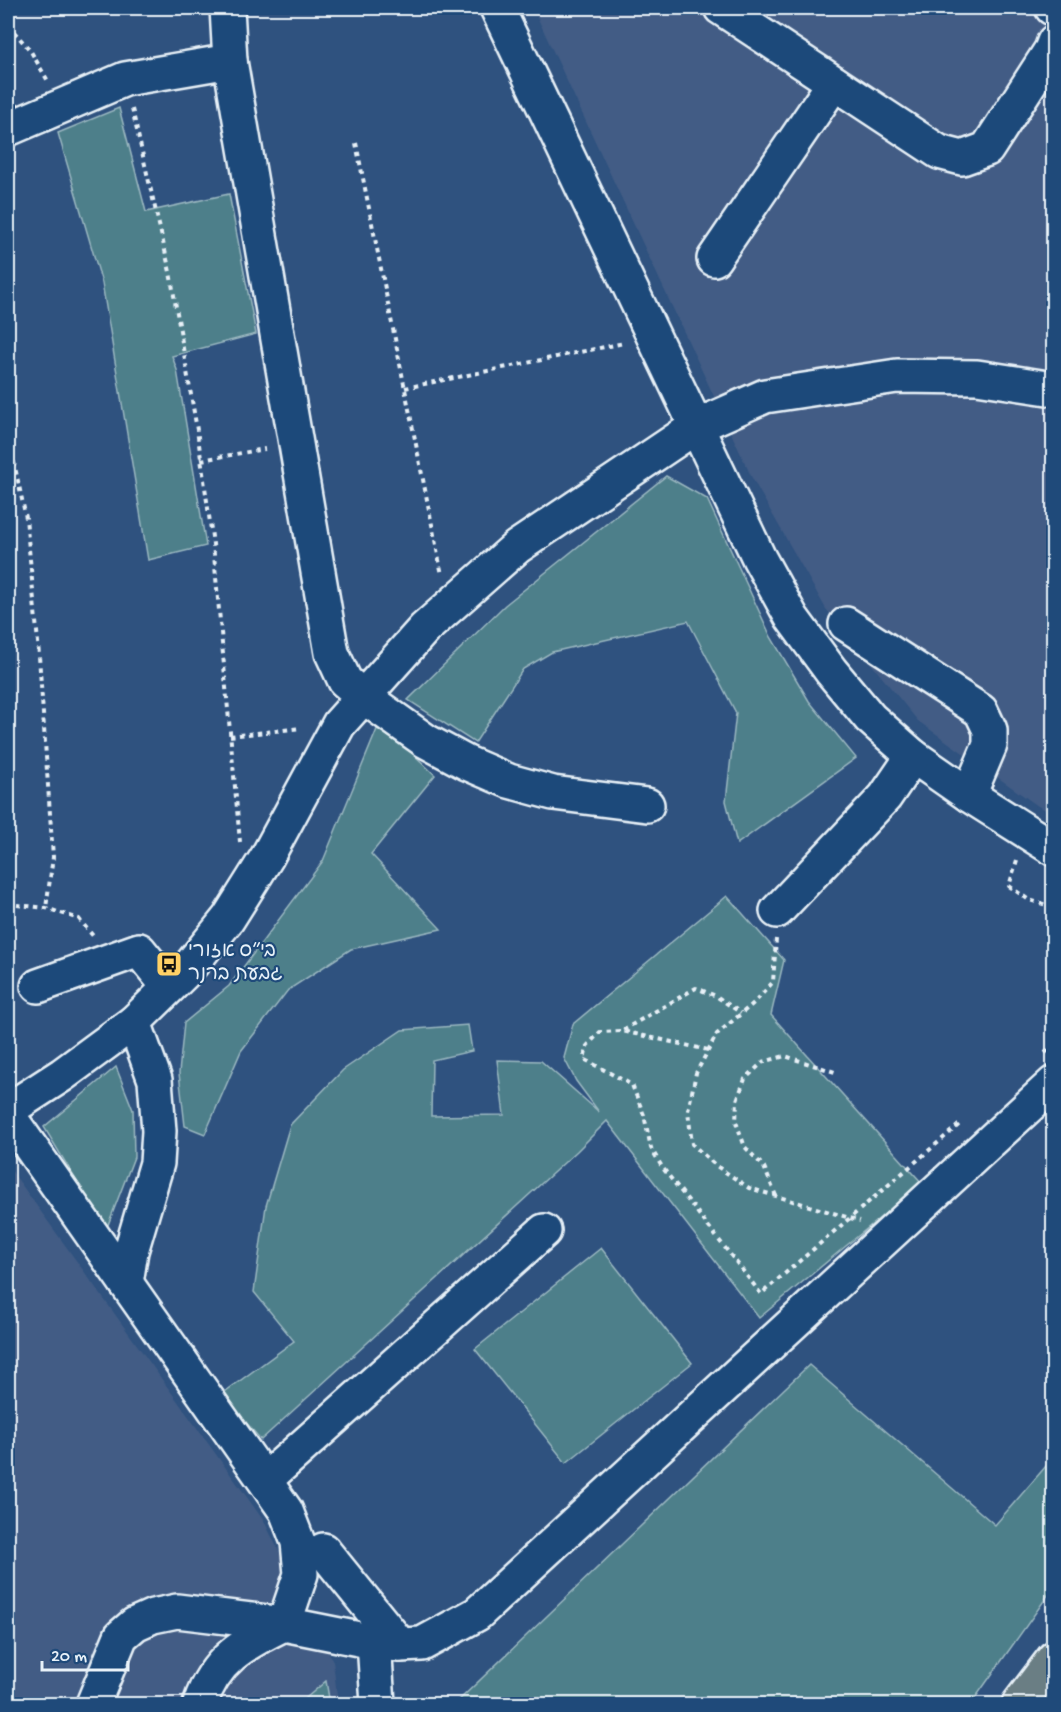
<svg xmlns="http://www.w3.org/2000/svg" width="1061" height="1712" font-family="'Gochi Hand','Playpen Sans Hebrew',sans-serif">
<rect width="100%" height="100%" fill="#2f527f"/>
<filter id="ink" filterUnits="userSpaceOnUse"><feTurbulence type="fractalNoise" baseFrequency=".0167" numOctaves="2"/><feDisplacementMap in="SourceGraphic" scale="12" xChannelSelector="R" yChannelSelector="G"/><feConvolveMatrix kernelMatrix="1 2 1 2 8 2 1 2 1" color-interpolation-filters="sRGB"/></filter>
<g filter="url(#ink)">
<g fill="#425c85">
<polygon points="533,8 1053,8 1053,814 1038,806 918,721 826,609 752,478"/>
<polygon points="8,1166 264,1521 333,1661 338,1704 8,1704"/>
</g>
<g fill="#4e7f8a" stroke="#9bb8c1" stroke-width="1.5">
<polygon points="119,108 146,212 229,194 256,334 172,356 177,370 206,546 148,560 102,283 58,133"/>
<polygon points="666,476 707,499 771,637 809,701 856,758 737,844 726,801 736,713 688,621 552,652 523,669 475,743 408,700 505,605"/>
<polygon points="380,722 435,775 371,854 441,929 351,949 288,990 241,1051 205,1134 185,1126 179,1073 184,1023 229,986 323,861"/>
<polygon points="727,896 784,960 771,1015 922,1183 759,1318 607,1121 577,1151 261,1440 222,1394 294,1341 254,1292 266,1206 290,1125 343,1070 402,1030 468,1025 472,1051 432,1060 431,1116 504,1115 497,1060 541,1061 599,1112 576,1081 564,1058 573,1024"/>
<polygon points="116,1067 133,1110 134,1157 106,1230 44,1127"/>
<polygon points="601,1248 692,1363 566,1463 475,1349"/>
<polygon points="809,1365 995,1525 1053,1458 1053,1588 971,1704 455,1704"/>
<polygon points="326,1681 330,1704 299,1704"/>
</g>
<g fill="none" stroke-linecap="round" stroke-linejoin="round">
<defs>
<g id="minor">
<polyline points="227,8 230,61 332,653 345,681 364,697 426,741 467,763 509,781 553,793 647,805"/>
<polyline points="497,8 759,558 792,618 831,671 870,718 913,756 969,795 1054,849"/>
<polyline points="721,8 939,152 962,158 987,149 1051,50 1054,42"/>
<polyline points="1052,8 1054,9"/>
<polyline points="8,129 125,79 230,61"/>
<polyline points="714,259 834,83"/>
<polyline points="846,624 981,711 990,730 990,745 969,795"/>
<polyline points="777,911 885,797 913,756"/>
<polyline points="38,986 139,950 169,987"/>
<polyline points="8,1110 62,1075 134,1022 185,972 228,919 267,857 339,724 424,629 517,547 697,426 765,396 897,376 977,377 1054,389"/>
<path d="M8,1115L286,1511L298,1542L301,1574L284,1624C243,1644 215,1659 200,1704"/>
<polyline points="126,1283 131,1251 157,1163 159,1131 155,1080 134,1022"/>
<polyline points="265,1480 544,1231"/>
<polyline points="323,1550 400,1645"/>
<polyline points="374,1642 378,1704"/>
<polyline points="93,1704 121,1636 135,1624 153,1616 177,1611 284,1624 374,1642 400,1645 422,1644 477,1614 1054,1083"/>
</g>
<polyline id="major" points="1019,1704 1054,1658"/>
</defs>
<use href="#minor" stroke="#e8f1f8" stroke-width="38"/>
<use href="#major" stroke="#e8f1f8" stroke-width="38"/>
<g stroke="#e8f1f8" stroke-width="4" stroke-dasharray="4.5 4.5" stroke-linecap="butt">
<polyline points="8,25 30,50 48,81"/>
<polyline points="132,109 170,272 197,430 213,544 240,842"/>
<polyline points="356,143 442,575"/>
<polyline points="405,388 624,343"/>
<polyline points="8,435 26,518 38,642 53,857 46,908"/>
<polyline points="201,460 265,449"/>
<polyline points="230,736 301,728"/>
<polyline points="1017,860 1009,886 1029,900 1054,907"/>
<polyline points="8,904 46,908 79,919 93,936"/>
<polyline points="776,939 773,982 755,1002 717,1034 696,1073 688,1111 692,1144 715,1165 749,1188 860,1221"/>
<polyline points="623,1030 696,988 716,996 741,1013"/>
<polyline points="708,1050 622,1031 600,1032 587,1046 584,1059 632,1085 644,1115 651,1148 662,1167 761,1294 961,1123"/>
<polyline points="1045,1053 1054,1045"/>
<polyline points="776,1196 764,1167 745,1147 736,1122 737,1100 745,1079 763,1062 785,1056 838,1073"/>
</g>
<use href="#minor" stroke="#1f4a7a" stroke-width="33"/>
<use href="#major" stroke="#6b7e84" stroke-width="33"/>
</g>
</g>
<defs>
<symbol id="bus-square" viewBox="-11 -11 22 22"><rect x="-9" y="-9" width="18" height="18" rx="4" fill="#ffd166" stroke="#1f4a7a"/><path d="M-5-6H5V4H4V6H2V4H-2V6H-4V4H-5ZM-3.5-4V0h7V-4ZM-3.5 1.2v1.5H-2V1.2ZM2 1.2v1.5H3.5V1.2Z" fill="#111"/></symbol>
</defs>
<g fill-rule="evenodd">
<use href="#bus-square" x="154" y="949" width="30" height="30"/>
</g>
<g text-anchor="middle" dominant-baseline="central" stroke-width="4.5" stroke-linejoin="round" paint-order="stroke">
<g font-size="20" fill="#e8f1f8" stroke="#1f4a7a" text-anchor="start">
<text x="188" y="952">בי״ס אזורי<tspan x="188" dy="23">גבעת ברנר</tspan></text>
</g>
</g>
<rect width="1061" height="1712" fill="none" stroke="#1f4a7a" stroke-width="30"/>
<rect x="15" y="15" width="1031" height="1682" fill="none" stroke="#e8f1f8" stroke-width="2" filter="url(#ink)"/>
<path d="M42 1661v9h86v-9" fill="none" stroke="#e8f1f8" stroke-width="3"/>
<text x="51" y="1661" font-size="18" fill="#e8f1f8" stroke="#1f4a7a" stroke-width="4.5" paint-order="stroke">20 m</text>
</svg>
